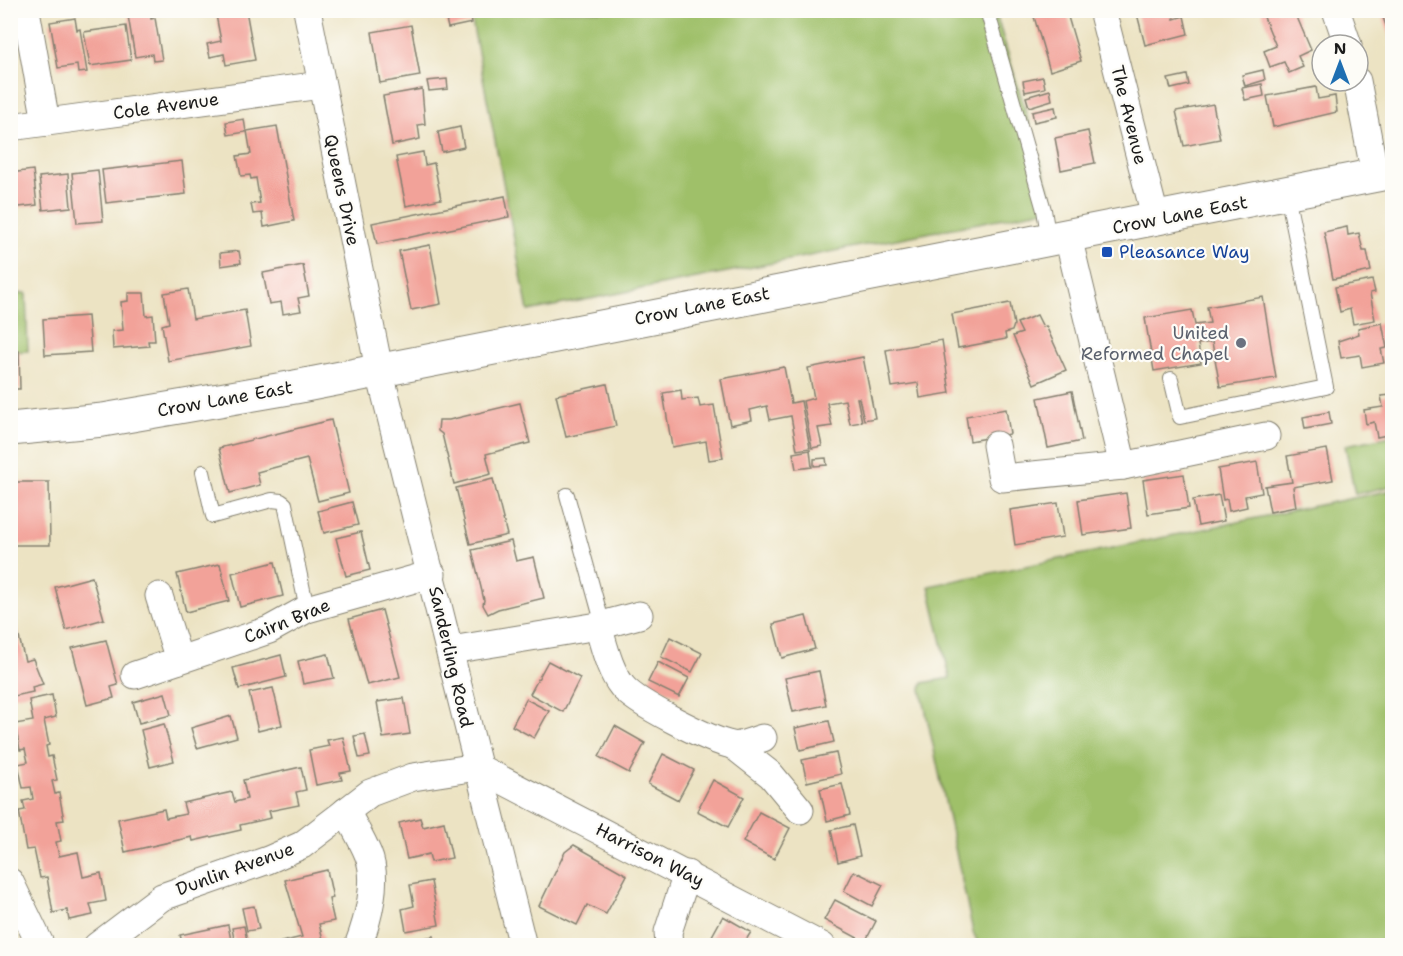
<svg xmlns="http://www.w3.org/2000/svg" width="1403" height="956" font-family="'Shantell Sans',sans-serif">
<rect width="100%" height="100%" fill="#fdfcf7"/>
<filter id="ink" filterUnits="userSpaceOnUse"><feTurbulence type="fractalNoise" baseFrequency=".0167" numOctaves="2"/><feDisplacementMap in="SourceGraphic" scale="12" xChannelSelector="R" yChannelSelector="G"/><feConvolveMatrix kernelMatrix="1 2 1 2 8 2 1 2 1" color-interpolation-filters="sRGB"/></filter>
<filter id="wash" filterUnits="userSpaceOnUse"><feTurbulence type="fractalNoise" baseFrequency=".008" numOctaves="4" result="noise"/><feDisplacementMap in="SourceGraphic" scale="24" xChannelSelector="R" yChannelSelector="G"/><feGaussianBlur stdDeviation="1.35" result="paint"/><feColorMatrix in="noise" values="0 0 0 0 0 0 0 0 0 0 0 0 0 0 0 0 0 1.4 0 .05"/><feComposite in="paint" operator="in"/></filter>
<g filter="url(#wash)">
<rect width="100%" height="100%" fill="#ece3c3"/>
<g fill="#9fc069" stroke="#5e6e42" stroke-width="1.5">
<polygon points="470,11 995,11 1055,208 528,311"/>
<polygon points="26,293 28,351 11,352 10,294"/>
<polygon points="1392,436 1392,486 1355,494 1345,445"/>
<polygon points="1392,490 1392,939 1353,946 979,945 973,932 921,689 923,683 950,678 929,586"/>
</g>
<g id="blocks">
<g fill="#f2a299">
<polygon points="127,10 150,10 151,19 155,18 162,60 153,61 152,54 135,57"/>
<polygon points="215,10 246,10 255,60 226,65 224,54 210,57 207,44 221,41"/>
<polygon points="411,10 429,10 429,12 412,15"/>
<polygon points="470,10 472,23 448,28 444,11"/>
<polygon points="1032,10 1066,10 1081,61 1050,71"/>
<polygon points="1136,10 1172,10 1174,19 1184,16 1188,34 1145,45"/>
<polygon points="1261,10 1294,10 1311,50 1298,56 1303,67 1289,73 1284,62 1270,67 1264,51 1276,46"/>
<polygon points="1380,10 1392,10 1392,41"/>
<polygon points="75,18 77,30 80,29 87,72 78,73 77,65 58,68 50,22"/>
<polygon points="411,25 420,76 380,83 372,32"/>
<polygon points="126,26 131,60 90,66 84,32"/>
<polygon points="10,65 14,83 10,84"/>
<polygon points="1263,70 1265,80 1245,86 1242,75"/>
<polygon points="1187,75 1189,85 1171,89 1168,79"/>
<polygon points="1043,77 1045,88 1025,92 1023,81"/>
<polygon points="447,79 448,89 429,91 427,81"/>
<polygon points="1262,84 1264,96 1245,100 1242,88"/>
<polygon points="1316,87 1318,99 1335,96 1337,112 1273,127 1267,96"/>
<polygon points="422,89 425,124 418,125 420,139 392,145 383,96"/>
<polygon points="1050,90 1052,100 1029,107 1026,97"/>
<polygon points="1213,104 1220,139 1184,146 1176,111"/>
<polygon points="1055,107 1057,117 1034,122 1032,112"/>
<polygon points="244,119 246,132 228,135 226,122"/>
<polygon points="277,126 294,221 264,227 262,213 253,214 251,204 260,203 256,178 251,179 250,175 241,176 237,156 251,154 247,131"/>
<polygon points="460,127 464,147 442,152 438,132"/>
<polygon points="1088,131 1095,163 1061,170 1055,138"/>
<polygon points="423,152 425,165 434,163 441,199 406,206 396,157"/>
<polygon points="182,161 186,194 106,203 102,170"/>
<polygon points="33,170 37,205 10,208 10,173"/>
<polygon points="98,170 103,221 77,223 72,173"/>
<polygon points="68,174 71,207 43,210 39,177"/>
<polygon points="505,196 509,217 377,244 372,223"/>
<polygon points="1347,227 1348,235 1359,233 1363,251 1367,251 1371,271 1333,279 1324,232"/>
<polygon points="430,245 441,304 411,310 399,251"/>
<polygon points="239,251 241,263 221,266 220,253"/>
<polygon points="303,265 309,296 298,298 301,311 283,314 281,302 269,304 263,273"/>
<polygon points="1372,280 1375,292 1370,293 1375,320 1353,324 1350,309 1340,312 1335,287"/>
<polygon points="188,289 193,319 245,310 251,346 168,361 162,325 169,323 164,293"/>
<polygon points="128,293 144,293 146,316 153,315 155,341 148,341 149,346 113,349 112,331 123,330 121,302 128,301"/>
<polygon points="1263,297 1276,378 1220,387 1212,342 1198,344 1201,363 1154,371 1145,318 1192,310 1195,325 1210,323 1207,307"/>
<polygon points="1010,303 1014,325 1012,331 1005,333 1006,339 958,348 952,314"/>
<polygon points="1037,315 1043,327 1046,326 1066,370 1034,384 1013,336 1022,333 1017,323"/>
<polygon points="88,316 91,352 45,355 43,319"/>
<polygon points="1382,323 1387,348 1381,349 1384,363 1362,367 1360,355 1341,358 1338,341 1359,334 1358,328"/>
<polygon points="942,340 950,393 920,398 918,383 892,387 886,350"/>
<polygon points="19,351 20,389 10,389 10,352"/>
<polygon points="863,357 875,418 864,420 859,398 857,398 862,422 850,424 845,400 827,403 832,426 818,428 822,446 812,448 803,401 814,398 808,368"/>
<polygon points="784,367 791,403 801,401 810,448 797,450 791,416 770,420 767,406 750,410 752,420 730,425 721,379"/>
<polygon points="607,384 616,426 566,437 556,395"/>
<polygon points="681,390 682,400 698,398 700,407 714,405 723,458 709,460 706,441 672,447 663,393"/>
<polygon points="1072,391 1082,441 1048,448 1038,398"/>
<polygon points="1392,395 1392,434 1377,437 1374,422 1366,424 1364,410 1383,407 1381,396"/>
<polygon points="520,403 530,443 486,454 491,474 454,484 442,434 438,431 439,420 449,420"/>
<polygon points="1006,409 1010,434 970,441 966,416"/>
<polygon points="1329,412 1331,424 1305,429 1303,417"/>
<polygon points="331,420 349,493 318,501 307,459 257,472 260,485 230,493 219,448"/>
<polygon points="1327,449 1333,480 1293,487 1296,507 1270,512 1265,486 1292,482 1287,456"/>
<polygon points="810,450 812,467 796,469 793,453"/>
<polygon points="826,458 827,465 814,466 814,459"/>
<polygon points="1257,462 1262,493 1245,496 1247,507 1229,511 1227,499 1223,500 1218,469"/>
<polygon points="1184,474 1189,508 1148,514 1143,480"/>
<polygon points="493,479 507,535 470,544 456,488"/>
<polygon points="10,482 49,482 50,545 10,545"/>
<polygon points="1126,493 1131,528 1083,535 1078,500"/>
<polygon points="1219,495 1224,521 1198,526 1193,500"/>
<polygon points="352,502 358,525 324,533 318,511"/>
<polygon points="1058,503 1063,537 1015,545 1010,510"/>
<polygon points="361,532 370,570 346,576 336,538"/>
<polygon points="511,541 516,561 534,557 544,598 498,609 488,614 483,605 484,600 472,550"/>
<polygon points="275,562 283,596 240,607 232,573"/>
<polygon points="220,564 229,601 186,612 177,574"/>
<polygon points="92,577 104,619 66,630 55,587"/>
<polygon points="382,610 400,677 367,685 349,619"/>
<polygon points="806,616 815,649 782,658 773,624"/>
<polygon points="15,621 25,661 33,659 43,684 32,687 33,692 10,697 10,622"/>
<polygon points="670,637 702,653 692,672 661,657"/>
<polygon points="106,640 118,685 111,687 114,698 87,705 72,648"/>
<polygon points="328,654 334,678 303,684 298,661"/>
<polygon points="281,655 286,677 239,689 233,668"/>
<polygon points="548,661 580,678 563,712 530,694"/>
<polygon points="658,662 689,678 679,697 648,682"/>
<polygon points="819,671 826,705 793,712 785,678"/>
<polygon points="273,688 282,725 258,731 249,693"/>
<polygon points="165,693 171,715 139,723 133,702"/>
<polygon points="52,695 56,717 44,720 49,745 46,746 48,757 52,756 57,780 52,781 55,794 59,793 64,820 57,821 61,841 56,842 59,856 78,852 83,877 101,873 106,901 90,904 93,915 69,920 67,910 53,913 47,877 40,878 34,849 26,850 19,811 25,810 23,801 33,799 31,787 23,788 18,764 28,762 25,749 20,750 15,724 33,721 29,700"/>
<polygon points="404,698 410,734 383,738 377,702"/>
<polygon points="526,699 549,711 534,738 512,726"/>
<polygon points="231,716 237,737 197,748 191,728"/>
<polygon points="829,721 834,742 800,750 795,728"/>
<polygon points="164,724 174,761 150,767 141,730"/>
<polygon points="615,726 645,743 629,773 599,757"/>
<polygon points="365,734 370,756 359,758 354,736"/>
<polygon points="343,737 351,771 340,773 342,780 316,785 309,750 329,746 327,740"/>
<polygon points="836,753 841,774 807,782 802,760"/>
<polygon points="663,754 694,770 678,800 648,784"/>
<polygon points="301,767 306,790 296,792 299,805 269,811 271,818 240,825 241,830 193,841 192,837 125,852 118,819 164,809 166,818 186,814 183,803 232,792 235,802 247,799 243,780"/>
<polygon points="713,780 744,797 728,827 697,811"/>
<polygon points="842,784 850,815 827,821 820,789"/>
<polygon points="759,812 790,828 774,859 743,842"/>
<polygon points="420,818 423,827 444,822 452,858 431,862 429,854 407,859 399,823"/>
<polygon points="853,825 860,856 838,862 831,830"/>
<polygon points="574,845 627,875 606,914 587,905 577,925 539,906 565,852"/>
<polygon points="327,870 333,898 329,899 334,921 319,924 324,943 282,945 281,942 302,937 285,880"/>
<polygon points="854,871 883,885 872,906 844,891"/>
<polygon points="431,881 439,925 406,931 402,909 414,906 410,885"/>
<polygon points="835,900 876,921 865,942 824,920"/>
<polygon points="254,906 259,929 247,931 242,908"/>
<polygon points="723,916 751,932 743,945 707,945"/>
<polygon points="228,925 232,945 183,945 180,935"/>
<polygon points="244,926 248,945 235,945 232,928"/>
<polygon points="434,936 436,945 399,945 399,943"/>
</g>
</g>
</g>
<g filter="url(#ink)">
<use href="#blocks" fill-opacity="0" stroke="#848070" stroke-width="1.5"/>
<g fill="none" stroke-linecap="round" stroke-linejoin="round">
<defs>
<g id="lane">
<polyline points="987,10 1044,210 1049,240"/>
<polyline points="1171,379 1180,417 1326,387 1287,194"/>
<polyline points="203,472 213,516 272,500 281,501 285,504 307,609"/>
<polyline points="567,495 603,625"/>
</g>
<g id="street">
<polyline points="26,10 46,122"/>
<polyline points="307,10 379,369 523,946"/>
<polyline points="1102,10 1156,220"/>
<polyline points="1336,10 1348,45"/>
<polyline points="1357,81 1375,175"/>
<polyline points="10,127 321,85"/>
<polyline points="1068,237 1123,466 1266,436"/>
<polyline points="996,445 1002,478 1123,466"/>
<polyline points="159,596 179,660"/>
<path d="M598,626C604,645 609,670 622,686C635,703 711,741 732,745C741,747 754,740 763,738"/>
<polyline points="451,650 598,626 639,615"/>
<polyline points="135,675 269,630 307,609 432,574"/>
<polyline points="734,746 771,775 800,810"/>
<path d="M346,811C353,825 362,839 368,854C379,880 368,920 358,946"/>
<polyline points="10,882 41,946"/>
<polyline points="97,946 162,897 268,860 302,845 370,793 413,777 477,767 822,946"/>
<polyline points="669,946 668,932 687,874"/>
</g>
<polyline id="primary" points="10,429 103,420 295,387 1392,172"/>
</defs>
<use href="#lane" stroke="#848070" stroke-width="16"/>
<use href="#street" stroke="#848070" stroke-width="29"/>
<use href="#primary" stroke="#848070" stroke-width="35"/>
<use href="#lane" stroke="#fff" stroke-width="14"/>
<use href="#street" stroke="#fff" stroke-width="27"/>
<use href="#primary" stroke="#fff" stroke-width="33"/>
</g>
</g>
<rect fill="#1a4fb4" stroke="#fdfcf7" stroke-width="2" x="1101" y="246" width="12" height="12" rx="3"/>
<circle fill="#6b7280" stroke="#fdfcf7" stroke-width="2" cx="1241" cy="343" r="6"/>
<g text-anchor="middle" dominant-baseline="central" stroke-width="4.5" stroke-linejoin="round" paint-order="stroke">
<g font-size="18" fill="#1c1c1c" stroke="#fdfcf7">
<text transform="translate(166 106) rotate(-8)">Cole Avenue</text>
<text transform="translate(1129 115) rotate(76)">The Avenue</text>
<text transform="translate(342 190) rotate(78)">Queens Drive</text>
<text transform="translate(1180 215) rotate(-11)">Crow Lane East</text>
<text transform="translate(702 306) rotate(-11)">Crow Lane East</text>
<text transform="translate(225 399) rotate(-10)">Crow Lane East</text>
<text transform="translate(287 621) rotate(-22)">Cairn Brae</text>
<text transform="translate(451 657) rotate(77)">Sanderling Road</text>
<text transform="translate(650 855) rotate(27)">Harrison Way</text>
<text transform="translate(235 869) rotate(-20)">Dunlin Avenue</text>
</g>
<g font-size="18" fill="#164399" stroke="#fdfcf7" text-anchor="start">
<text x="1119" y="252">Pleasance Way</text>
</g>
<g font-size="18" fill="#5b616d" stroke="#fdfcf7" text-anchor="end">
<text x="1229" y="333">United<tspan x="1229" dy="21">Reformed Chapel</tspan></text>
</g>
</g>
<rect width="1403" height="956" fill="none" stroke="#fdfcf7" stroke-width="36"/>
<g transform="translate(1340 63)"><circle r="28" fill="#fdfcf7" stroke="#a3a29f" stroke-width="1.5"/>
<path d="M0-4.5L10 22L0 15L-10 22Z" fill="#1f6fb2"/>
<text y="-9" font-size="16" font-weight="bold" text-anchor="middle" fill="#1c1c1c">N</text>
</g>
</svg>
